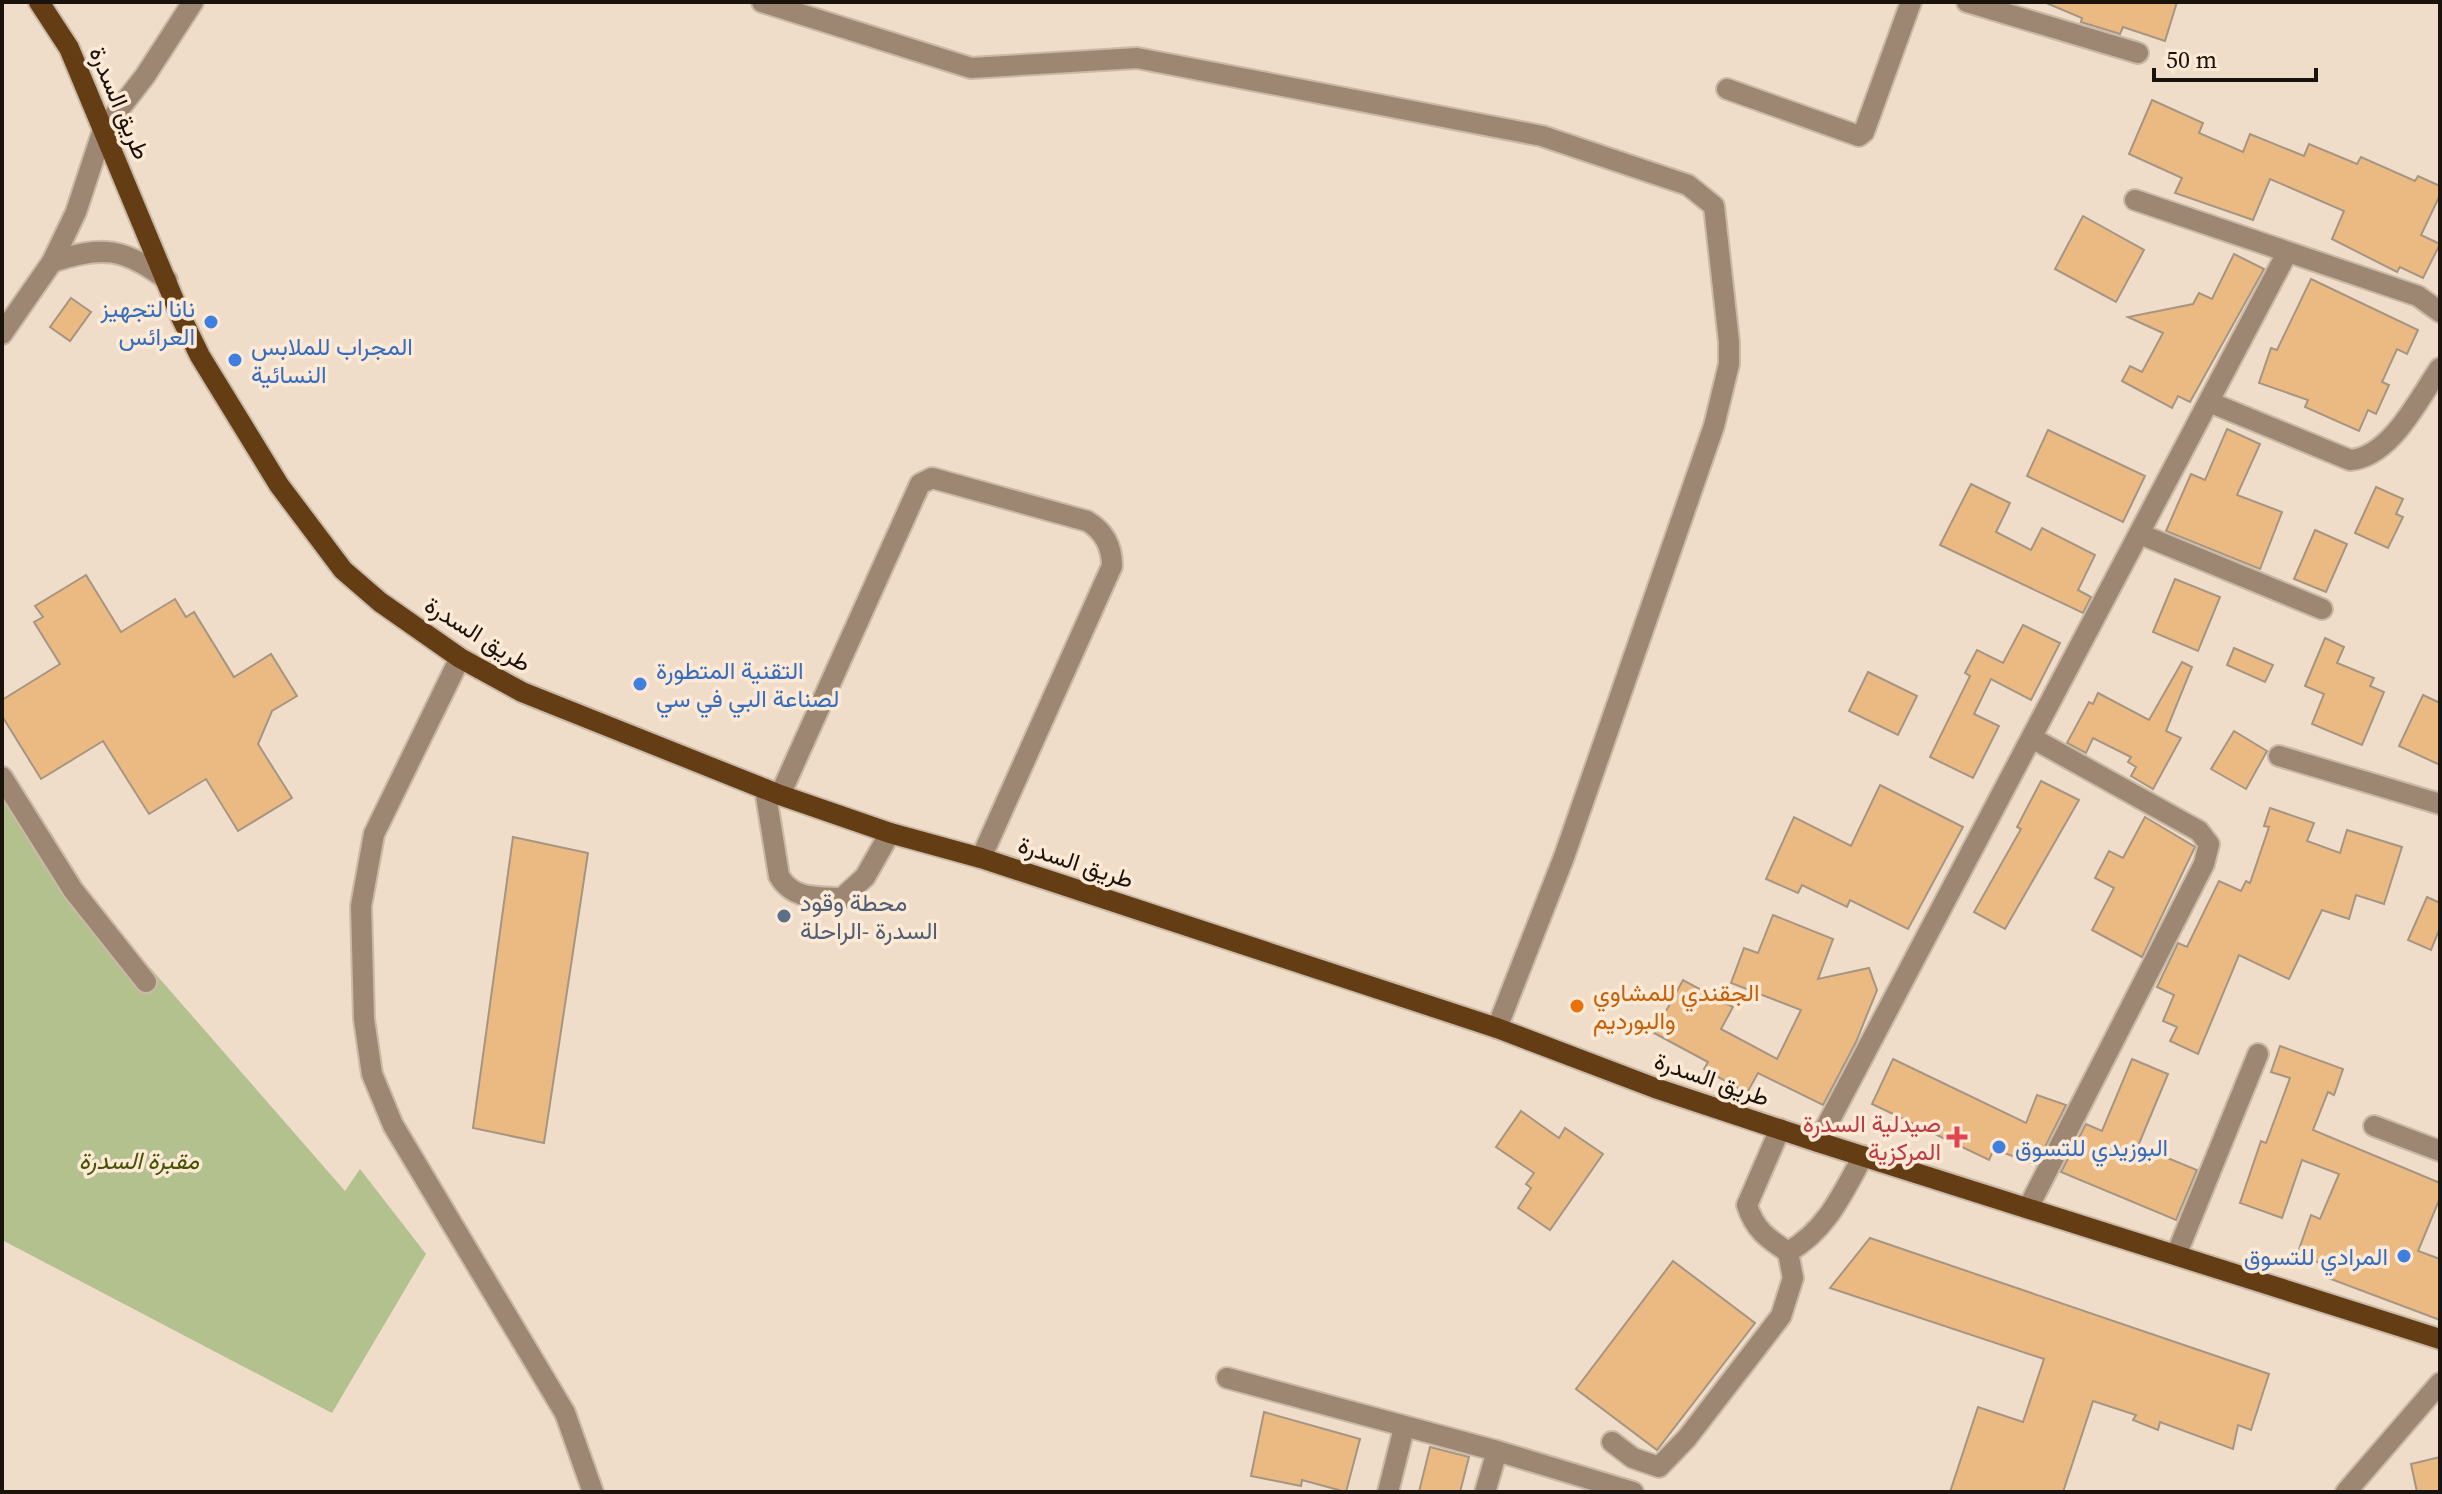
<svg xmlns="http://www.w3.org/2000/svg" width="2442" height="1494" font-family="'Source Serif 4',Vazirmatn,serif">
<rect width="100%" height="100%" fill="#f0ddc9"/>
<polygon fill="#b3c18f" points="2,798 345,1191 360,1169 426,1254 332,1413 2,1240"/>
<g fill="#ebba82" stroke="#a69582" stroke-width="2">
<polygon points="2044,2 2177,2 2165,41 2123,27 2120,34 2081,22 2082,18"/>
<polygon points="2152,100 2203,123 2199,133 2243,152 2250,134 2304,156 2309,144 2357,164 2361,157 2415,181 2418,176 2440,186 2440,195 2421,235 2440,244 2423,278 2400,267 2397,272 2332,239 2344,211 2270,179 2253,220 2175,193 2182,178 2129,154"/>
<polygon points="2083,216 2144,250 2116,302 2055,269"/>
<polygon points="2234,254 2264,269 2190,402 2178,396 2172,408 2122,381 2130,366 2142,372 2163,333 2128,317 2193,304 2199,293 2212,299"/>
<polygon points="2311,279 2418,330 2407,354 2397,349 2382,382 2389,385 2376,414 2368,410 2359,431 2305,407 2308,400 2259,383 2271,348 2277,350"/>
<polygon points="71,298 91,312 70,341 50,327"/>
<polygon points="2227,429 2260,444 2237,495 2282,512 2260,569 2166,531 2191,474 2205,480"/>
<polygon points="2048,430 2145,476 2123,522 2027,476"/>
<polygon points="1971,484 2010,503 1996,532 2031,550 2042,528 2095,555 2078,590 2091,597 2083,613 1940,545"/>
<polygon points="2376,487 2403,499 2396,514 2403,517 2388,548 2355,533"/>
<polygon points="2315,530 2347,544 2326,592 2294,579"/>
<polygon points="86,575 121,632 175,599 186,617 194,612 234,677 271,654 297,696 272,711 258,744 292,798 238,831 206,779 149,814 103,741 41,779 2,716 2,700 60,664 34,622 43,617 35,606"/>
<polygon points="2175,579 2220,597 2198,651 2153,632"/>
<polygon points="2023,625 2060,643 2031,700 1991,679 1974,714 1999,726 1973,778 1930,757 1970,676 1965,673 1977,650 2003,663"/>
<polygon points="2325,638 2344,647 2337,663 2374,678 2370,686 2384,692 2362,745 2312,724 2324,694 2305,686"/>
<polygon points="2234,648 2273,665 2265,682 2227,665"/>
<polygon points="2182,662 2192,667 2166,731 2181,738 2153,789 2131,776 2136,767 2128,762 2131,757 2093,738 2086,753 2067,743 2089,702 2093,704 2098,693 2149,720"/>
<polygon points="1868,672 1917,696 1898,735 1849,711"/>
<polygon points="2423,695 2440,703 2440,765 2399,746"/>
<polygon points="2234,731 2267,751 2246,789 2211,769"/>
<polygon points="2041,781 2079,800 2005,929 1974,912 2021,829 2017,827"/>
<polygon points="1880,785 1963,827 1908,929 1850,900 1847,907 1802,885 1798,893 1766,879 1794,817 1851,846"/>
<polygon points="2270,808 2314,823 2307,841 2340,853 2347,830 2402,847 2384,904 2356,895 2349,919 2322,910 2289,979 2239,955 2198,1054 2170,1041 2177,1027 2163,1021 2174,995 2157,987 2178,943 2187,947 2219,881 2241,891 2246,881 2250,883 2269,827 2264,826"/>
<polygon points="2145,817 2195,847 2142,957 2092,930 2114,888 2095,878 2109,851 2123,858"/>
<polygon points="513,837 588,853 544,1143 473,1128"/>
<polygon points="2427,897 2440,903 2440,928 2431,950 2408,940"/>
<polygon points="1773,915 1833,939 1818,979 1869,968 1877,990 1856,1042 1823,1105 1758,1073 1747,1093 1704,1069 1708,1062 1654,1033 1683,980 1733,1007 1721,1029 1777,1059 1801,1010 1731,983 1744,948 1758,953"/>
<polygon points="2280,1046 2343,1069 2334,1095 2328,1092 2313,1130 2440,1183 2440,1198 2418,1251 2440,1259 2440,1320 2328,1278 2332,1267 2297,1255 2311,1215 2320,1219 2339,1174 2302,1160 2282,1218 2240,1203 2261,1141 2266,1143 2290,1078 2271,1072"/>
<polygon points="1893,1059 2026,1123 2037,1095 2066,1105 2036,1165 1994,1149 1989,1160 1872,1104"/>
<polygon points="2132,1059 2168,1074 2138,1146 2197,1170 2176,1220 2061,1172 2086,1124 2102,1131"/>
<polygon points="1521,1111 1559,1138 1565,1128 1603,1154 1550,1230 1518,1208 1531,1188 1526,1184 1534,1173 1496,1147"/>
<polygon points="1870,1238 2269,1374 2251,1430 2238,1425 2233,1449 2160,1422 2158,1430 2133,1420 2136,1415 2093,1401 2063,1492 1950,1492 1978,1407 2023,1422 2044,1359 1830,1288"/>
<polygon points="1673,1261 1755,1323 1657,1450 1576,1389"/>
<polygon points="1264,1412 1360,1439 1346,1492 1302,1480 1301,1486 1251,1476"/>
<polygon points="1430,1447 1469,1457 1460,1492 1419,1492"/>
<polygon points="2440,1457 2440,1492 2417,1492 2411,1464"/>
</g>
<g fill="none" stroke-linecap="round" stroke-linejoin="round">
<defs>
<g id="minor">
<polyline points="762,2 971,68 1137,58 1542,136 1688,185 1714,206 1729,342 1729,364 1714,426 1564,857 1497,1028"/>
<polyline points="1967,2 2138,53"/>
<polyline points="1727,89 1859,136 1864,132 1911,2"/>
<polyline points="2135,200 2418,296 2440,312"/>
<path d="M52,262C102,245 125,248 167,280"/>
<polyline points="2,334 52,262 76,212 103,130 145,76 193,2"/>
<path d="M2209,402L2350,460C2391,457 2419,398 2440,368"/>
<polyline points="2140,534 2322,609"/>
<polyline points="460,658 374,834 361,906 364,1019 372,1074 393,1125 565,1413 593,1492"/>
<polyline points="2279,756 2440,804"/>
<polyline points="2,777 73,890 146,982"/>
<path d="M765,789L779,876C793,900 817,897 842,898L865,877L890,833"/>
<path d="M780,795L920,484L932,478L1087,521C1104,531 1112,546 1112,566L981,858"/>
<polyline points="2374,1126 2440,1151"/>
<path d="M1780,1129L1747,1205C1754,1229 1768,1239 1788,1252C1826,1231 1843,1193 1863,1156"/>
<polyline points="1818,1142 2287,253"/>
<polyline points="2028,1208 2204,864 2209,844 2199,831 2032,738"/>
<polyline points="2177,1253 2258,1054"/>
<polyline points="1227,1378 1497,1451 1633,1492"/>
<polyline points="1612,1442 1633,1458 1659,1467 1687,1438 1781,1316 1793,1278 1788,1252"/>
<polyline points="1388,1492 1404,1428"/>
<polyline points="1485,1492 1497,1451"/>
<polyline points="2346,1492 2440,1383"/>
</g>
<polyline id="major" points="39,2 69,48 181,317 200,356 279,485 343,570 380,602 460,658 522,692 780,795 890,833 981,858 1497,1028 1655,1088 1818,1142 2440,1339"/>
</defs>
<use href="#minor" stroke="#c9b9a7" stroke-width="24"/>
<use href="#major" stroke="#c9b9a7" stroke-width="24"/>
<use href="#minor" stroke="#9e8772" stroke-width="20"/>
<use href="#major" stroke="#653d14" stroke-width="20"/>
</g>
<g fill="#3f7fe0" stroke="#fdead6" stroke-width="3">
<circle cx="211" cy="322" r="8"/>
<circle cx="235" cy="360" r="8"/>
<circle cx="640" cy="684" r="8"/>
<circle cx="1999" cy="1147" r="8"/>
<circle cx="2404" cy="1256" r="8"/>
</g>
<circle fill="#5c6f8a" stroke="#fdead6" stroke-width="3" cx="784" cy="916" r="8"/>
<circle fill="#e8710a" stroke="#fdead6" stroke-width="3" cx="1577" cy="1006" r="8"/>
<path fill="#e0444e" stroke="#fdead6" stroke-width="3" d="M1953 1125h8v8h8v8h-8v8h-8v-8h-8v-8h8z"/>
<g text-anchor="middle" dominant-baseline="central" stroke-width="7" stroke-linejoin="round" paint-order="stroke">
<g font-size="24" fill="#19130c" stroke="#fdead6">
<text transform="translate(120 103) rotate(67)">طريق السدرة</text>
<text transform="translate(478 634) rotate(32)">طريق السدرة</text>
<text transform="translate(1076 862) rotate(18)">طريق السدرة</text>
<text transform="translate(1712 1079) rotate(19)">طريق السدرة</text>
</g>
<g font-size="24" fill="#366cbe" stroke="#fdead6" text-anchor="start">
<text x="195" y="308" text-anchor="end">نانا لتجهيز<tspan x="195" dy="28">العرائس</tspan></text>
<text x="251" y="346">المجراب للملابس<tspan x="251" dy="28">النسائية</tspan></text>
<text x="656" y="670">التقنية المتطورة<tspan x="656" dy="28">لصناعة البي في سي</tspan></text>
<text x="2015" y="1147">البوزيدي للتسوق</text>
<text x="2388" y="1256" text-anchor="end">المرادي للتسوق</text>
</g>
<g font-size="24" fill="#4e5e75" stroke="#fdead6" text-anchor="start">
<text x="800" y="902">محطة وقود<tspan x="800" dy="28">السدرة -الراحلة</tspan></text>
</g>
<g font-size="24" fill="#c56008" stroke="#fdead6" text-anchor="start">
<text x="1593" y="992">الجقندي للمشاوي<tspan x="1593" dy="28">والبورديم</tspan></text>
</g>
<g font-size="24" fill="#be3a42" stroke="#fdead6" text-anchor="end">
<text x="1941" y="1123">صيدلية السدرة<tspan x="1941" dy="28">المركزية</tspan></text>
</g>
<g font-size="24" font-style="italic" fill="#445202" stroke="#fdead6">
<text x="139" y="1160">مقبرة السدرة</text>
</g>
</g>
<rect width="2442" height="1494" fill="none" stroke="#19130c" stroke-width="8"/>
<path d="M2154 68v12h162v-12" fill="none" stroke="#19130c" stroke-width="4"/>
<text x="2166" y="68" font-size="24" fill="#19130c" stroke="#fdead6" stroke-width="6" paint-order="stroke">50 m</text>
</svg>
